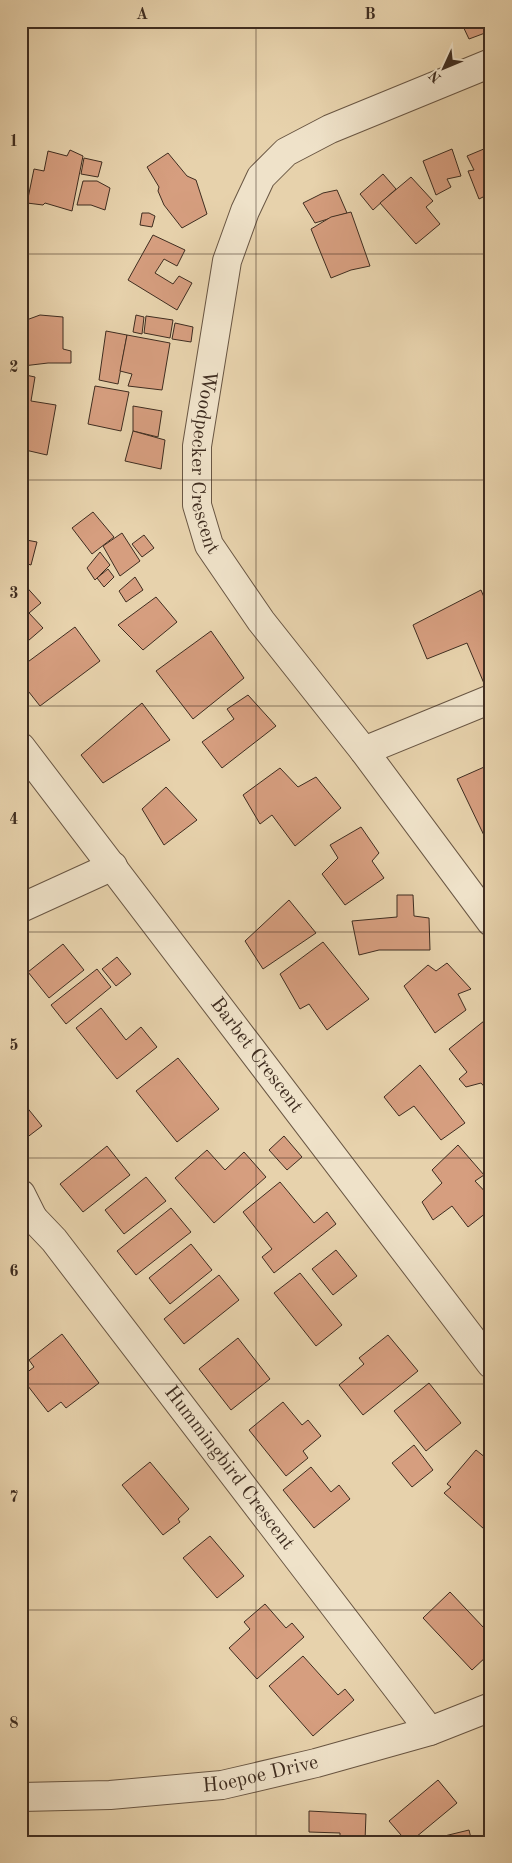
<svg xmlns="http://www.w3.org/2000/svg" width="512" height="1863" font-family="'Old Standard TT',serif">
<rect width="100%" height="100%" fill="#e7d2ac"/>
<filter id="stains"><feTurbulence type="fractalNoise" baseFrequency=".004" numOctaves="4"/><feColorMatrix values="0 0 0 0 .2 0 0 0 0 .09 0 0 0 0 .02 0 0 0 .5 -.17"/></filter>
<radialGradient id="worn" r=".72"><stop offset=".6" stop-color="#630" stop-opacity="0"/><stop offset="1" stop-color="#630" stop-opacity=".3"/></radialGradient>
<g fill="#d69e7f" stroke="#3f2d20">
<polygon points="491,21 485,33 469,39 461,22"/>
<polygon points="491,146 491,193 479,199 468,171 474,170 467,156"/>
<polygon points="452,149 461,176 447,179 451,187 436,195 423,161"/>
<polygon points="70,150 83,156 72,211 45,203 43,205 27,203 34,169 44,171 48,151 67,156"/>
<polygon points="168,153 187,176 196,180 207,214 182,228 164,205 158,191 159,187 147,167"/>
<polygon points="84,158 102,162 98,177 81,174"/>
<polygon points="383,174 396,189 373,210 360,194"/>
<polygon points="411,177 433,201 426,207 440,224 416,244 380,203"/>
<polygon points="83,181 97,181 110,188 105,210 91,205 77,205"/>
<polygon points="337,190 347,213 315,223 303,203 323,193"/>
<polygon points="351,212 370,266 351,270 331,278 311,229 331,217"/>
<polygon points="142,213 149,213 155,216 152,227 140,225"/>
<polygon points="153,235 185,250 177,266 164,259 155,273 173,284 179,276 192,283 177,310 128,280"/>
<polygon points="40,315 63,317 63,349 71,351 71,363 48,363 23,366 21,322"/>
<polygon points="136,315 144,317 142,334 133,332"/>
<polygon points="146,316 173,320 170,338 144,333"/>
<polygon points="175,323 193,327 191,342 172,339"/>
<polygon points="106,331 127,335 118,384 99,380"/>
<polygon points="127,335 170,343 162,390 128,386 132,374 120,371"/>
<polygon points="21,374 35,377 31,401 56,405 47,455 21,449"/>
<polygon points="95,386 129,392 121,431 88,424"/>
<polygon points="133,406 162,411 158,437 133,431"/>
<polygon points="133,431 165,440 161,469 125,461"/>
<polygon points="93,512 114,537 92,554 72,528"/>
<polygon points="122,533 140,561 120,576 103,546"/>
<polygon points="144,535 154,548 142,557 132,544"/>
<polygon points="21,539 37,542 31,565 21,562"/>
<polygon points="100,552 110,565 95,580 87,568"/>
<polygon points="108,569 114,577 104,587 97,578"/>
<polygon points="135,577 143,590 126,602 119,591"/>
<polygon points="21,581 41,603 29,613 43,628 21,647"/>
<polygon points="481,590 491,614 491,692 488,693 467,643 427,659 413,625"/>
<polygon points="156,597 177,622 143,650 118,625"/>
<polygon points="75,627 100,661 40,706 21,682 21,667"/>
<polygon points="211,631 244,678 193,719 156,671"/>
<polygon points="248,695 276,726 222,768 202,742 234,719 227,709"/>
<polygon points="142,703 170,740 103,783 81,755"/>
<polygon points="491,764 491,850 457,779"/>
<polygon points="280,768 298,787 316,777 341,808 295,846 272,815 260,824 243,795"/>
<polygon points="166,787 197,820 164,845 142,809"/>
<polygon points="361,827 379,853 372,861 384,878 345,905 322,874 338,858 330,845"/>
<polygon points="397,895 413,895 414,916 429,918 430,950 379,950 359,955 352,921 397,917"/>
<polygon points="289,900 316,933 263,969 245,941"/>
<polygon points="323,942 369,999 327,1030 309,1004 300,1009 280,974"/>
<polygon points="63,944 84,970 49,998 28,972"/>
<polygon points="117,957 131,974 116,986 102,969"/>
<polygon points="447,963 471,989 458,994 466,1010 435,1033 404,986 428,965 436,971"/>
<polygon points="97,969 111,987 66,1024 51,1005"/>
<polygon points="101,1008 126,1040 141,1027 157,1047 117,1079 76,1028"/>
<polygon points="489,1017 491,1019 491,1094 481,1083 466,1087 459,1079 467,1072 449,1049"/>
<polygon points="178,1058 219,1109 177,1142 136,1091"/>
<polygon points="420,1065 465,1123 441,1140 414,1106 399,1116 384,1097"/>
<polygon points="21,1100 42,1126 21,1142"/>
<polygon points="284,1136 302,1157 287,1170 269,1150"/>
<polygon points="458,1145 484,1175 475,1181 491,1198 491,1209 468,1227 452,1206 433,1220 422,1202 442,1183 432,1170"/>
<polygon points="107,1146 130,1175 83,1212 60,1184"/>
<polygon points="207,1150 225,1170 244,1152 266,1177 214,1223 175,1178"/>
<polygon points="146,1177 166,1201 124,1234 105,1210"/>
<polygon points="280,1182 314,1223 327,1212 336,1224 274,1273 262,1257 272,1249 243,1212"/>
<polygon points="171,1208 191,1232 136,1275 117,1251"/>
<polygon points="191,1244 212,1270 170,1304 149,1278"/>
<polygon points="336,1250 357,1276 333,1295 312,1269"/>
<polygon points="300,1273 342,1325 316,1346 274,1293"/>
<polygon points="219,1275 239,1300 184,1344 164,1319"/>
<polygon points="62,1334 99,1383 66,1408 61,1402 48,1412 21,1377 34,1367 29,1360"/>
<polygon points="388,1335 418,1371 363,1415 339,1385 364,1364 359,1358"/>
<polygon points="238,1338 270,1379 231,1410 199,1369"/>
<polygon points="429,1383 461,1423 426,1451 394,1411"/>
<polygon points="283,1402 302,1425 308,1420 321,1436 303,1451 308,1458 286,1476 249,1430"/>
<polygon points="414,1445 433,1470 412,1487 392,1463"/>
<polygon points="476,1450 491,1462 491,1482 484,1490 491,1496 491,1521 484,1529 444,1493 451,1487 447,1484"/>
<polygon points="150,1462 189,1509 178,1519 180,1522 163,1535 122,1485"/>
<polygon points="311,1467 331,1492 339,1485 350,1499 314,1528 283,1490"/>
<polygon points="210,1536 244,1576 217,1598 183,1558"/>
<polygon points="450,1592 484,1628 491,1622 491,1658 488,1655 472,1670 423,1618"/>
<polygon points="265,1604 286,1628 292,1623 304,1637 257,1679 229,1648 250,1629 244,1622"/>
<polygon points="303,1656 338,1695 345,1689 354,1700 313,1736 269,1686"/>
<polygon points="438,1780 457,1803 410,1842 407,1842 389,1821"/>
<polygon points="309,1811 366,1814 365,1841 340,1842 340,1833 309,1832"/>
<polygon points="469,1830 472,1842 424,1842 424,1841"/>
</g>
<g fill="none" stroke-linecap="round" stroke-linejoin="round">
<defs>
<g id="minor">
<path id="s1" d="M491,63L330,129L286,152L261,177L245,211L227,261L197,446V505L209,545L261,621L364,751L491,922"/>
<path id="s2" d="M21,747L491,1364"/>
<polyline points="364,751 491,699"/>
<polyline points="21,908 113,866"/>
<polyline points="21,1194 33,1218"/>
<path id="s3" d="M21,1217L33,1218L54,1240L430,1731"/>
<path id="s4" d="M21,1797L110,1795L222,1785L316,1763L430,1731L491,1707"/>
</g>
</defs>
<use href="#minor" stroke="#695643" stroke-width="30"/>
<use href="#minor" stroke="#efe2c9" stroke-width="28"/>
</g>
<path fill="none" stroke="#3f2d20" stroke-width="1" stroke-opacity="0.55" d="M256,21V1842M21,254H491M21,480H491M21,706H491M21,932H491M21,1158H491M21,1384H491M21,1610H491"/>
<g text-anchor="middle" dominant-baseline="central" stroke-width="4" stroke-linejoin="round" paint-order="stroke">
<g font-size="20" fill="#3f2d20" stroke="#efe2c9">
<text stroke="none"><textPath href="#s1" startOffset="554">Woodpecker Crescent</textPath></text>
<text stroke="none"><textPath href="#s2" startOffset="388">Barbet Crescent</textPath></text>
<text stroke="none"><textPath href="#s3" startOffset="330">Hummingbird Crescent</textPath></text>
<text stroke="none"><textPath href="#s4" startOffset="241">Hoepoe Drive</textPath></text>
</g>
</g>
<rect width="512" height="1863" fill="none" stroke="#e7d2ac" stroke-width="55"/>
<g transform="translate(444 68) rotate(226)" stroke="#efe2c9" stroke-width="4" paint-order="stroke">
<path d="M0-4L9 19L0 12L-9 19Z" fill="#3f2d20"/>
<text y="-8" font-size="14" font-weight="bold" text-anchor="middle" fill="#3f2d20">N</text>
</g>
<rect x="28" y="28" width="456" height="1808" fill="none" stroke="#3f2d20" stroke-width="2"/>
<g font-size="16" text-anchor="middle" font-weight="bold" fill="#3f2d20">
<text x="142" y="19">A</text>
<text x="370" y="19">B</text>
<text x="14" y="146">1</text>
<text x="14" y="372">2</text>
<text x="14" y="598">3</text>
<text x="14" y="824">4</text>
<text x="14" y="1050">5</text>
<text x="14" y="1276">6</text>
<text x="14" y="1502">7</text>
<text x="14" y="1728">8</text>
</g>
<rect width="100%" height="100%" filter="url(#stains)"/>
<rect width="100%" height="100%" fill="url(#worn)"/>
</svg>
